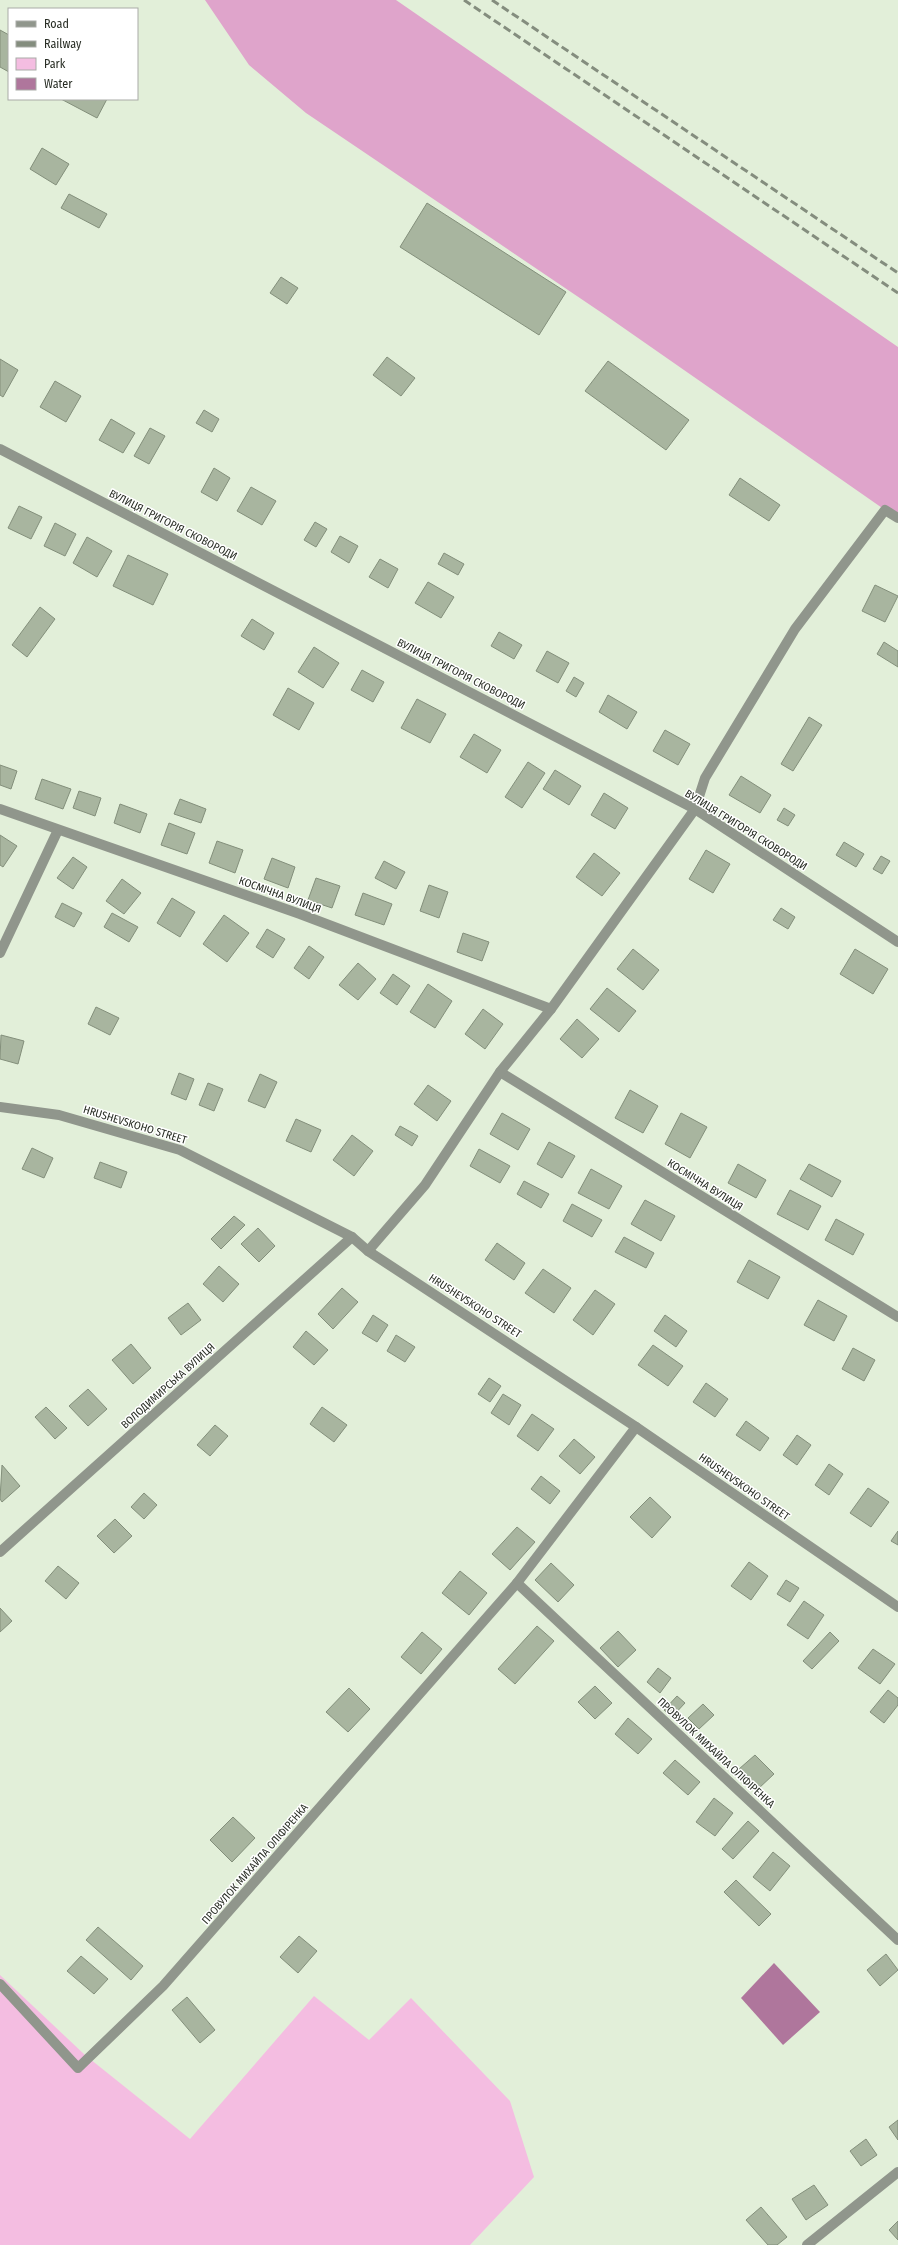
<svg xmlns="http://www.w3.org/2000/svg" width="898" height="2245" font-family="'Fira Sans Condensed',sans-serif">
<rect width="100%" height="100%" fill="#e2efd9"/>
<polygon fill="#f4bde1" points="0,1975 85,2055 190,2139 314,1996 369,2040 411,1998 510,2101 534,2177 470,2245 0,2245"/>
<polygon fill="#dfa4cb" points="205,0 396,0 898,347 898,519 605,315 306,113 249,65"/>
<polygon fill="#af769c" points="774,1963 820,2012 783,2045 741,1998"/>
<g fill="#a8b59f" stroke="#838f7b">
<polygon points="0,30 9,35 9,72 0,67"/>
<polygon points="61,99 107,99 97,118"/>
<polygon points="42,148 69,164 56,185 30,169"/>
<polygon points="69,194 107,214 99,228 61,208"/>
<polygon points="427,203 566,292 539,335 400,247"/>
<polygon points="281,277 298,288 287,304 270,293"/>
<polygon points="387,357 415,378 401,396 373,375"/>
<polygon points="0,359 18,370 3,397 0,395"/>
<polygon points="608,361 689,420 666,450 585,391"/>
<polygon points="55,381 81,396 66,422 40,407"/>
<polygon points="204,410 219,419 212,432 196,423"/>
<polygon points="111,419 135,433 123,453 99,440"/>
<polygon points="150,428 165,436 149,464 134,456"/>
<polygon points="214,468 230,478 217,501 201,492"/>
<polygon points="740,478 780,505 769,521 729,495"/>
<polygon points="251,487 276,501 262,525 237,511"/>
<polygon points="19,506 42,517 31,539 8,528"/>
<polygon points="315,522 327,529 316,547 304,540"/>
<polygon points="55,523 76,534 65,556 44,546"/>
<polygon points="340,536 358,546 349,563 331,552"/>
<polygon points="87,537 112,551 97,577 73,563"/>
<polygon points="444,553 464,564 458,575 438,564"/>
<polygon points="128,555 168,574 153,605 113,586"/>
<polygon points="380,559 398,569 388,588 369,577"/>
<polygon points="428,582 454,597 441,618 415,603"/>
<polygon points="875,585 898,596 885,622 862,611"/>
<polygon points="40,607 55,619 27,657 12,645"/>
<polygon points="252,619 274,633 264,650 241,636"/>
<polygon points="499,632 522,645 514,659 491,646"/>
<polygon points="884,642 898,651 898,667 877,654"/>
<polygon points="314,647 339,663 323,688 298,672"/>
<polygon points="547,651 569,663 558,683 536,671"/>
<polygon points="362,670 384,682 373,702 351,690"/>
<polygon points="574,677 584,683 576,697 566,691"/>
<polygon points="288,688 314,703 299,730 273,715"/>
<polygon points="608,695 637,712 627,729 599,712"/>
<polygon points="417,699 446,714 430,743 401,728"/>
<polygon points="809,717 822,725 793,771 781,764"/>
<polygon points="665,730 690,744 678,765 653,751"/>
<polygon points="474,734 501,750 487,773 460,757"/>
<polygon points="528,762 545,773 522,808 505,797"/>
<polygon points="0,765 17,771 11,789 0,785"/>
<polygon points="555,770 581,786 569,805 543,789"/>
<polygon points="741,776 771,795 760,813 729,795"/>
<polygon points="42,779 71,789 63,809 35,799"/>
<polygon points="79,791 101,798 95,816 73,808"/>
<polygon points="604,793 628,808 615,829 591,815"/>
<polygon points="180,799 206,809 201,823 174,814"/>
<polygon points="120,804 147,814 140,833 114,823"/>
<polygon points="784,808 795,815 788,826 777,820"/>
<polygon points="169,823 195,833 187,854 161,845"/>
<polygon points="0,835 17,846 3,867 0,865"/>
<polygon points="217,841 243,850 235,873 209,863"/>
<polygon points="844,842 864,854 856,867 836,855"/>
<polygon points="706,850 730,864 713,893 689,879"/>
<polygon points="594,853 620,873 602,896 576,877"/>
<polygon points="881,856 890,861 882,874 873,869"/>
<polygon points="73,857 87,867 73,889 57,878"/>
<polygon points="272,858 295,867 288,888 264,879"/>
<polygon points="384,861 405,872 396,889 375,878"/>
<polygon points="316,878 340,886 332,908 308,900"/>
<polygon points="122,879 141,893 124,914 106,901"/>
<polygon points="429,885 448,892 439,918 420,911"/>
<polygon points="363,893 392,904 384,925 355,915"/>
<polygon points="172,898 195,912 180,937 157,923"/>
<polygon points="62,903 82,913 74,927 55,917"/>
<polygon points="781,908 795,917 788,929 773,920"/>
<polygon points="112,913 138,927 129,942 104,927"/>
<polygon points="224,915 249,933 227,962 203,944"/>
<polygon points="267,929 285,939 273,958 256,947"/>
<polygon points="463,933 489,942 482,961 457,952"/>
<polygon points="309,946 324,957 309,979 294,968"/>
<polygon points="633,949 659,970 643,990 617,969"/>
<polygon points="855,949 888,969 873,994 840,974"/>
<polygon points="358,963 376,979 358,1000 339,985"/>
<polygon points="393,974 410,986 397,1005 380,993"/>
<polygon points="428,984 452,1001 435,1028 410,1012"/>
<polygon points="607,988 636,1011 619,1032 590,1009"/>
<polygon points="96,1007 119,1018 110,1035 88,1024"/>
<polygon points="483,1009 503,1024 485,1049 465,1034"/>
<polygon points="577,1019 599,1039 582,1058 560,1039"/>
<polygon points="1,1035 24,1041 18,1064 0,1059"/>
<polygon points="179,1073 194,1079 186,1100 171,1094"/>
<polygon points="260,1074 277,1082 265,1108 248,1101"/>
<polygon points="208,1083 223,1089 214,1111 199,1105"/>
<polygon points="428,1085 451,1101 437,1121 414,1104"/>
<polygon points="630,1090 658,1106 643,1133 615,1118"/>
<polygon points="502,1113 530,1129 518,1150 490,1134"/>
<polygon points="681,1113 707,1127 690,1158 665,1144"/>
<polygon points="296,1119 321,1130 311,1152 286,1141"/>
<polygon points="400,1126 418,1136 412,1146 395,1135"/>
<polygon points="352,1135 373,1151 354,1176 333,1160"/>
<polygon points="549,1142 575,1156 562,1178 537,1164"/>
<polygon points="32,1148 53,1158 44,1178 22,1169"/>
<polygon points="479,1149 510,1166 500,1183 470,1166"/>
<polygon points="100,1162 127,1172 121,1188 94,1178"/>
<polygon points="738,1164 766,1180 756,1198 728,1183"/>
<polygon points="809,1164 841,1181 832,1197 800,1179"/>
<polygon points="591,1169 622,1186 609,1209 578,1193"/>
<polygon points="524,1181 549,1194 541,1208 517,1194"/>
<polygon points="790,1190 821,1206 808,1230 777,1214"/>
<polygon points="645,1200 675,1216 661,1241 631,1224"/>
<polygon points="572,1204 602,1220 592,1237 563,1221"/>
<polygon points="234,1216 245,1225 221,1249 211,1239"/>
<polygon points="836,1219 864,1234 853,1255 825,1240"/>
<polygon points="258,1228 275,1246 259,1262 241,1244"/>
<polygon points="624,1237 654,1253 646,1268 615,1252"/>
<polygon points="497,1243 525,1263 514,1280 485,1260"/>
<polygon points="749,1260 780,1277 768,1299 737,1282"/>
<polygon points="219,1266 239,1284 223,1302 203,1284"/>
<polygon points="543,1269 571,1288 554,1313 525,1293"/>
<polygon points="342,1288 358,1302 333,1329 318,1314"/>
<polygon points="595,1290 615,1304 593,1335 573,1320"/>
<polygon points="818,1300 847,1316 834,1341 804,1325"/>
<polygon points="188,1303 201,1320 181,1335 168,1318"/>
<polygon points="373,1315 388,1325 377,1342 362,1333"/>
<polygon points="665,1315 687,1331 676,1347 654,1331"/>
<polygon points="306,1331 328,1350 314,1365 293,1347"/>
<polygon points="396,1335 415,1347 405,1362 387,1351"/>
<polygon points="131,1344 151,1368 133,1384 112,1360"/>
<polygon points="653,1345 683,1366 668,1386 638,1365"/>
<polygon points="853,1348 875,1360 864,1381 842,1369"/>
<polygon points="489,1378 501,1386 490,1402 478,1394"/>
<polygon points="706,1383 728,1399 715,1417 693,1402"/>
<polygon points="88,1389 107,1409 88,1426 69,1406"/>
<polygon points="503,1394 521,1405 509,1425 491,1413"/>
<polygon points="46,1407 67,1428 55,1439 35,1417"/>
<polygon points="322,1407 347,1425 334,1442 310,1424"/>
<polygon points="532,1414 554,1429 538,1451 517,1436"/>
<polygon points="746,1421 769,1438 760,1451 736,1435"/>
<polygon points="215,1425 228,1436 210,1456 197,1445"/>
<polygon points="797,1435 811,1445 797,1465 783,1455"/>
<polygon points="574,1439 595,1457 580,1474 559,1456"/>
<polygon points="829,1464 843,1474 829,1495 815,1485"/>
<polygon points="2,1465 20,1486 2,1502 0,1499"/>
<polygon points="541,1476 560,1491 550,1504 531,1489"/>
<polygon points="868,1488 889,1502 871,1527 850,1513"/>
<polygon points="144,1493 157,1505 144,1519 131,1507"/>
<polygon points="650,1497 671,1517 652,1538 630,1517"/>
<polygon points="115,1519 132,1536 114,1553 97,1536"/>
<polygon points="517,1527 535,1542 510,1570 492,1554"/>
<polygon points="898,1531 898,1545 891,1541"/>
<polygon points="749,1562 768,1576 751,1600 731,1586"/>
<polygon points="551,1563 574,1585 558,1602 535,1580"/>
<polygon points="58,1566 79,1583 66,1599 45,1581"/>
<polygon points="460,1571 487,1593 469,1615 442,1593"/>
<polygon points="786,1580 799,1588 790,1602 777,1594"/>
<polygon points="804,1601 824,1615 808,1639 787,1625"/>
<polygon points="0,1608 12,1621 0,1632"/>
<polygon points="537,1626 554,1641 515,1684 498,1669"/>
<polygon points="618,1631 636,1650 618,1667 600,1648"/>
<polygon points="422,1632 442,1649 421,1674 401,1657"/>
<polygon points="830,1632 839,1641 812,1669 803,1661"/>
<polygon points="873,1649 895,1664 880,1684 858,1668"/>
<polygon points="658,1668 671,1678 660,1693 647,1682"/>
<polygon points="595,1686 612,1703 595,1719 578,1702"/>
<polygon points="349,1688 370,1709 348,1732 326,1712"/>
<polygon points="888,1690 898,1698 898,1705 884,1723 870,1712"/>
<polygon points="677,1696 685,1703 672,1717 664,1710"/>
<polygon points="703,1704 714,1715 699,1729 688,1718"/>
<polygon points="628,1718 652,1739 638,1754 615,1734"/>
<polygon points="755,1755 774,1774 758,1789 739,1769"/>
<polygon points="675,1760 700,1782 688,1795 663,1773"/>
<polygon points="714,1798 733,1813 715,1836 696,1822"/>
<polygon points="233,1817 255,1838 232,1862 210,1840"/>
<polygon points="748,1821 759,1831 733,1859 722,1849"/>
<polygon points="773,1852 790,1866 770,1891 753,1877"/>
<polygon points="736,1880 771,1914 759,1926 724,1892"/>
<polygon points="98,1927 143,1966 131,1980 86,1940"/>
<polygon points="299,1936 317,1951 298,1973 280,1957"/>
<polygon points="886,1954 898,1970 880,1986 867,1970"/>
<polygon points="81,1956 108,1979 94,1994 67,1971"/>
<polygon points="187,1997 215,2030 200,2043 172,2010"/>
<polygon points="898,2120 898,2140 889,2127"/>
<polygon points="866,2139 877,2155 861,2166 850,2151"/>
<polygon points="814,2185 828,2205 806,2220 792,2199"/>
<polygon points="761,2207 787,2237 777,2245 768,2245 746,2220"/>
<polygon points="898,2221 898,2240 889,2230"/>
</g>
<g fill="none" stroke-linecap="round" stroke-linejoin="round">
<g stroke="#90968c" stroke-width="10">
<polyline points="0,449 695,809 898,942"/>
<polyline points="0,809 300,914 551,1009"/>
<polyline points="0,953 58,830"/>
<polyline points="500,1072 898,1317"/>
<polyline points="0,1107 59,1115 180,1150 352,1237 368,1251 636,1427 898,1607"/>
<polyline points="368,1251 425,1185 500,1072 551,1009 695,809 705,778 795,629 885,510 898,518"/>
<polyline points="0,1552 352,1237"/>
<polyline points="517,1583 898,1940"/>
<polyline points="0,1984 78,2068 163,1986 517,1583 636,1427"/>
<polyline points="807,2245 898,2172"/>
</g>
<g stroke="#848d7e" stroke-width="3" stroke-dasharray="8 4" stroke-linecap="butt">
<polyline points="464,0 898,293"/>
<polyline points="492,0 898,273"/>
</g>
</g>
<g text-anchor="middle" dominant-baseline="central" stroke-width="3" stroke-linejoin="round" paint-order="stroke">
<g font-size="11" fill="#282d24" stroke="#fff">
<text transform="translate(173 525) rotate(27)">ВУЛИЦЯ ГРИГОРІЯ СКОВОРОДИ</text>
<text transform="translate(461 674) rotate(27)">ВУЛИЦЯ ГРИГОРІЯ СКОВОРОДИ</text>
<text transform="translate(746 830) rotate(32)">ВУЛИЦЯ ГРИГОРІЯ СКОВОРОДИ</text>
<text transform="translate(280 895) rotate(20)">КОСМІЧНА ВУЛИЦЯ</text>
<text transform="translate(135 1125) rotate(17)">HRUSHEVSKOHO STREET</text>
<text transform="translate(705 1185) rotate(32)">КОСМІЧНА ВУЛИЦЯ</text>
<text transform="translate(475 1306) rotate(33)">HRUSHEVSKOHO STREET</text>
<text transform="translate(168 1386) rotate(-42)">ВОЛОДИМИРСЬКА ВУЛИЦЯ</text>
<text transform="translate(744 1487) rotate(35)">HRUSHEVSKOHO STREET</text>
<text transform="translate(716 1753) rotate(43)">ПРОВУЛОК МИХАЙЛА ОЛІФІРЕНКА</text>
<text transform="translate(255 1864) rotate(-49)">ПРОВУЛОК МИХАЙЛА ОЛІФІРЕНКА</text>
</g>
</g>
<rect x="8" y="8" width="130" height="92" fill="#ffffff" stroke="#a9aba7"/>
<rect x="16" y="21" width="20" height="6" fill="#90968c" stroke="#a9aba7"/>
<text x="44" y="28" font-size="12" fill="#282d24">Road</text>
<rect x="16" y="41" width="20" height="6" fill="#848d7e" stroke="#a9aba7"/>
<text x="44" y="48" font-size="12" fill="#282d24">Railway</text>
<rect x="16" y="58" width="20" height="12" fill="#f4bde1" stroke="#a9aba7"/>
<text x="44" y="68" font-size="12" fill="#282d24">Park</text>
<rect x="16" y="78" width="20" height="12" fill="#af769c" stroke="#a9aba7"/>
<text x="44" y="88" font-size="12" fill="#282d24">Water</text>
</svg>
